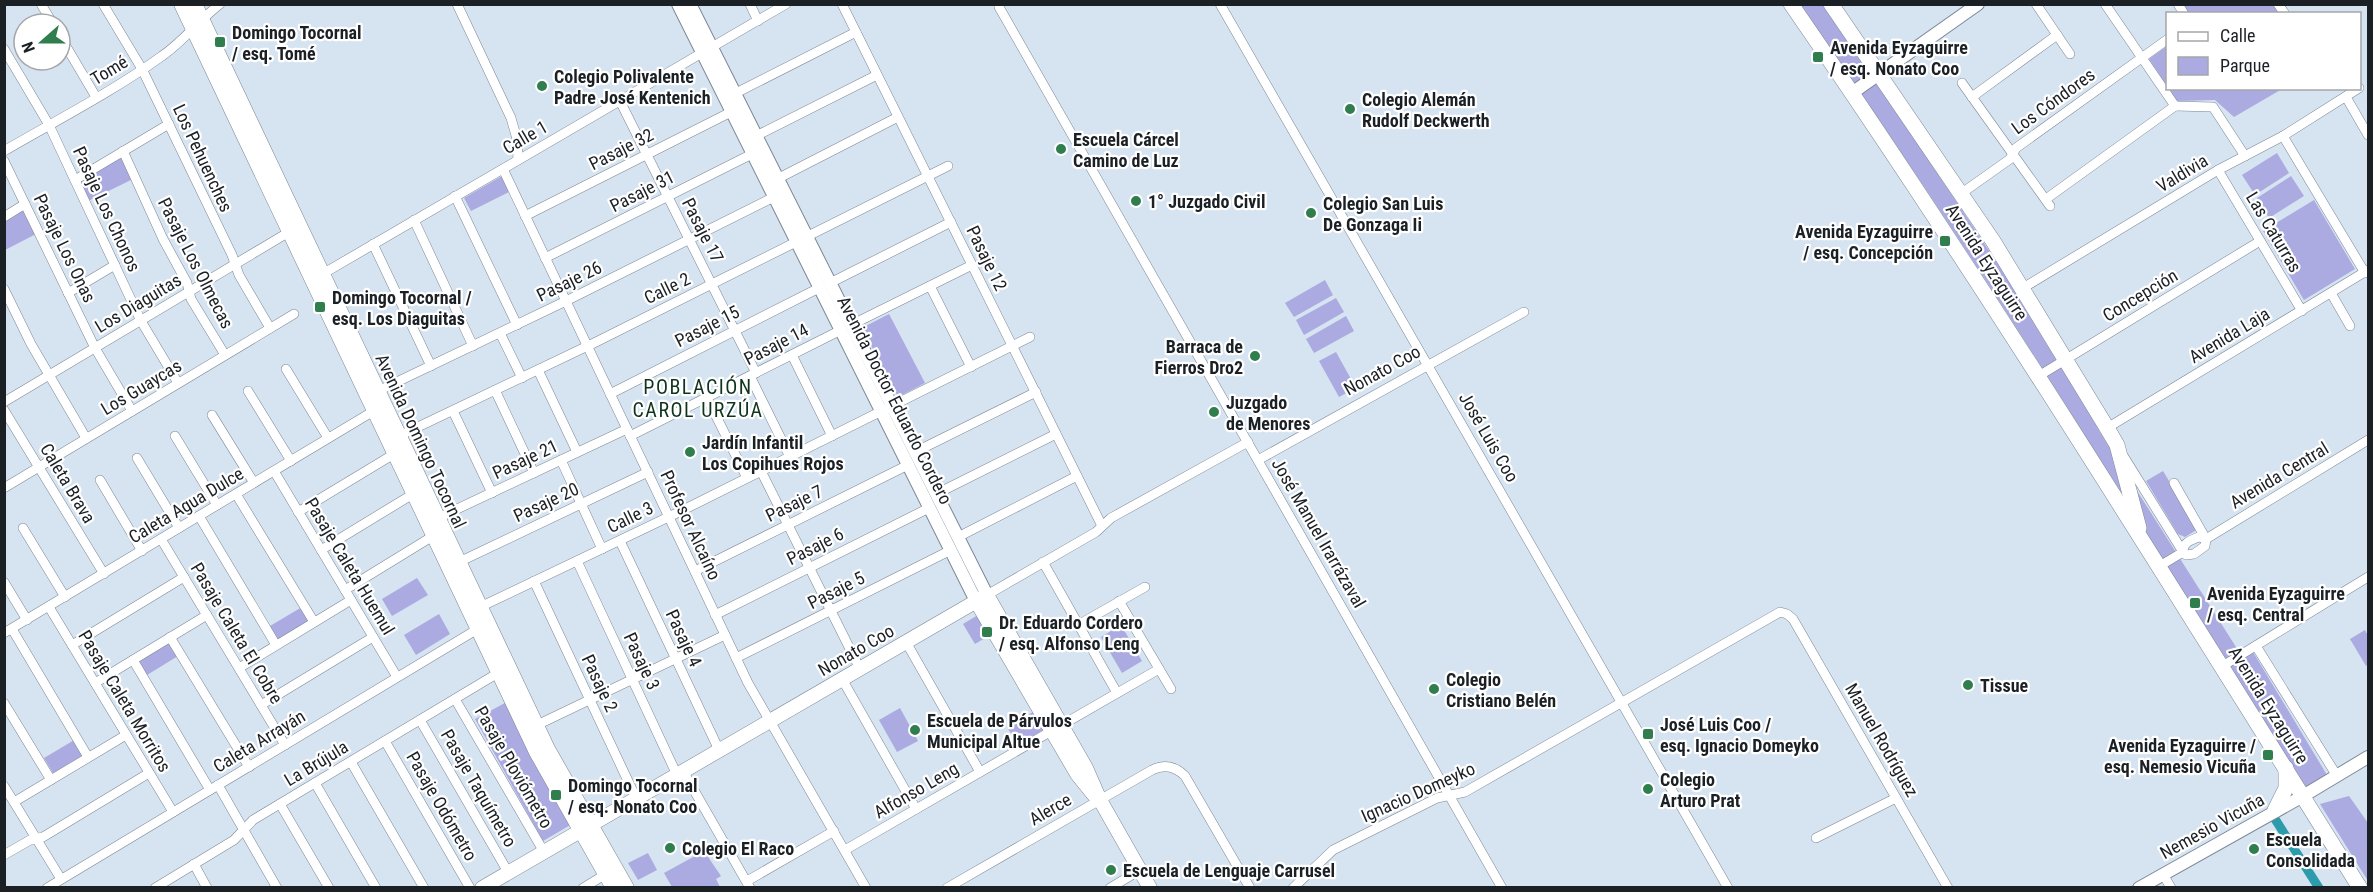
<svg xmlns="http://www.w3.org/2000/svg" width="2373" height="892" font-family="'Roboto Condensed',sans-serif">
<rect width="100%" height="100%" fill="#d6e3f1"/>
<g fill="#abaae1">
<path d="M1799,5H1825L2054,348L2101,434L2243,658L2253,652L2327,775L2303,790C2141,524 1979,258 1799,5Z"/>
<polygon points="2181,5 2275,5 2281,13 2187,13"/>
<polygon points="2167,46 2167,86 2149,59"/>
<polygon points="2169,89 2282,89 2234,117 2215,100 2177,101"/>
<polygon points="2277,153 2289,173 2255,195 2242,175"/>
<polygon points="123,157 133,179 88,201 79,181"/>
<polygon points="502,176 509,192 471,211 464,198"/>
<polygon points="2291,176 2304,196 2269,218 2257,198"/>
<polygon points="2314,200 2355,269 2304,300 2263,231"/>
<polygon points="25,209 36,234 5,250 5,222"/>
<polygon points="1325,280 1333,295 1294,317 1285,303"/>
<polygon points="1336,298 1344,312 1304,335 1296,320"/>
<polygon points="889,314 925,383 898,397 862,328"/>
<polygon points="1346,316 1354,331 1314,353 1306,339"/>
<polygon points="1336,352 1356,388 1339,397 1319,361"/>
<polygon points="2163,471 2198,529 2185,537 2178,534 2146,481"/>
<polygon points="417,578 428,595 392,616 382,599"/>
<polygon points="302,607 311,622 279,641 270,626"/>
<polygon points="439,614 450,634 416,655 404,635"/>
<polygon points="978,615 990,635 975,644 963,624"/>
<polygon points="1121,625 1142,661 1122,673 1101,637"/>
<polygon points="2365,630 2368,636 2368,664 2366,666 2350,639"/>
<polygon points="169,640 178,656 147,675 138,659"/>
<polygon points="505,703 518,731 572,824 543,841 475,719"/>
<polygon points="900,708 918,741 897,752 879,720"/>
<polygon points="1035,711 1045,729 1018,745 1007,727"/>
<polygon points="76,739 85,754 53,773 44,758"/>
<polygon points="2349,796 2368,823 2368,881 2320,804"/>
<polygon points="704,851 721,876 716,879 720,887 672,887 664,873"/>
<polygon points="648,853 657,870 638,880 628,863"/>
</g>
<g fill="none" stroke-linecap="round" stroke-linejoin="round">
<polyline stroke="#2c9cad" stroke-width="9" points="2275,819 2319,888"/>
<defs>
<g id="minor">
<polyline points="41,4 53,24"/>
<polyline points="103,4 142,69 232,255 239,275 270,328"/>
<polyline points="457,4 511,118 517,139 518,160"/>
<polyline points="750,4 758,21"/>
<polyline points="842,4 1102,526"/>
<polyline points="1220,4 1728,888"/>
<polyline points="2036,4 2070,54"/>
<polyline points="2105,4 2175,106"/>
<polyline points="2178,4 2184,14"/>
<polyline points="2278,4 2285,14"/>
<polyline points="999,7 1502,888"/>
<polyline points="60,36 96,97"/>
<polyline points="4,49 49,125 141,321 178,383"/>
<polyline points="1962,83 2050,206"/>
<polyline points="734,94 856,32"/>
<polyline points="1972,97 2057,35"/>
<polyline points="2346,97 2368,135"/>
<polyline points="620,101 756,373"/>
<polyline points="2175,106 2213,107 2245,156"/>
<polyline points="756,136 877,75"/>
<polyline points="2283,136 2365,273"/>
<path d="M4,151C57,120 112,92 162,56C184,41 199,20 220,4"/>
<polyline points="123,151 163,239 187,283 191,299 225,355"/>
<polyline points="4,161 95,348 132,411"/>
<polyline points="503,169 748,683 866,888"/>
<polyline points="2218,170 2302,311"/>
<polyline points="777,179 898,117"/>
<polyline points="75,180 169,124"/>
<polyline points="1962,193 2010,159 2016,148 2168,39"/>
<polyline points="455,196 517,325"/>
<polyline points="2046,199 2175,106"/>
<polyline points="525,216 731,112"/>
<polyline points="4,217 25,204"/>
<polyline points="414,220 473,346"/>
<polyline points="373,244 431,366"/>
<polyline points="545,258 752,154"/>
<polyline points="319,276 786,4"/>
<polyline points="830,283 951,222"/>
<polyline points="930,286 971,367"/>
<polyline points="2023,288 2218,170 2283,136 2359,88"/>
<polyline points="4,289 31,344 86,438"/>
<polyline points="68,293 115,265"/>
<polyline points="2331,293 2350,326"/>
<polyline points="851,325 972,265"/>
<polyline points="500,333 522,378"/>
<polyline points="792,355 832,436"/>
<polyline points="286,369 328,438"/>
<polyline points="538,370 577,452"/>
<polyline points="750,376 790,457"/>
<polyline points="2037,377 2260,241"/>
<polyline points="495,390 534,473"/>
<polyline points="248,391 291,461"/>
<polyline points="378,391 566,301 774,197"/>
<polyline points="610,394 819,288"/>
<polyline points="707,398 747,478"/>
<polyline points="4,402 289,232"/>
<polyline points="4,410 104,574"/>
<polyline points="453,411 492,493"/>
<polyline points="212,415 254,483"/>
<polyline points="2107,428 2368,270"/>
<polyline points="175,436 217,505"/>
<polyline points="399,436 596,342 948,166"/>
<polyline points="630,436 841,330"/>
<polyline points="915,452 1036,392"/>
<polyline points="2124,457 2183,552"/>
<polyline points="137,458 179,528"/>
<polyline points="561,460 602,549"/>
<polyline points="1258,460 1524,312"/>
<polyline points="274,471 397,677"/>
<polyline points="761,471 860,669"/>
<polyline points="100,480 142,551"/>
<polyline points="2174,483 2206,539"/>
<polyline points="4,488 294,314"/>
<polyline points="236,494 314,622"/>
<polyline points="936,494 1056,434"/>
<polyline points="298,512 394,454"/>
<polyline points="199,516 276,645"/>
<polyline points="438,518 627,429"/>
<polyline points="23,528 65,597"/>
<polyline points="958,537 1077,476"/>
<polyline points="161,539 285,745"/>
<polyline points="620,541 719,750"/>
<polyline points="321,550 413,494"/>
<polyline points="2183,552 2186,555 2194,554 2205,546 2206,539"/>
<polyline points="577,561 677,775"/>
<polyline points="459,562 648,472"/>
<polyline points="1043,562 1117,693"/>
<path d="M2158,567L2183,552C2182,543 2191,540 2199,537L2206,539L2368,440"/>
<polyline points="695,571 908,465"/>
<polyline points="534,581 636,798"/>
<polyline points="4,582 27,620"/>
<polyline points="345,590 433,536"/>
<polyline points="987,595 1096,532 1111,518 1248,442"/>
<polyline points="1119,601 1171,689"/>
<polyline points="49,607 173,812"/>
<polyline points="478,608 679,512 1030,337"/>
<polyline points="715,615 929,508"/>
<polyline points="1078,625 1145,587"/>
<polyline points="12,629 88,757"/>
<polyline points="4,633 377,409"/>
<polyline points="170,637 249,767"/>
<polyline points="906,642 980,772"/>
<polyline points="72,645 184,577"/>
<polyline points="2256,646 2337,776"/>
<polyline points="736,658 951,550"/>
<polyline points="133,660 210,790"/>
<polyline points="2221,667 2368,577"/>
<polyline points="239,668 351,600"/>
<polyline points="842,679 916,809"/>
<polyline points="95,683 207,615"/>
<polyline points="455,699 544,852"/>
<polyline points="4,703 51,780"/>
<polyline points="261,705 373,637"/>
<polyline points="420,720 508,872"/>
<polyline points="537,725 725,635"/>
<polyline points="385,741 470,888"/>
<polyline points="351,762 424,888"/>
<polyline points="683,771 750,888"/>
<polyline points="315,783 376,888"/>
<polyline points="218,785 277,888"/>
<polyline points="4,786 61,879"/>
<polyline points="14,802 126,735"/>
<polyline points="280,804 329,888"/>
<polyline points="1816,838 1896,798"/>
<polyline points="845,850 1159,669"/>
<polyline points="4,855 30,840 43,837 149,773"/>
<polyline points="194,864 207,888"/>
<polyline points="2163,874 2171,888"/>
<polyline points="747,881 834,831"/>
<polyline points="47,888 481,627"/>
<polyline points="155,888 234,840 253,820 498,673"/>
<polyline points="583,888 606,874"/>
<path d="M947,888L1152,770C1164,764 1175,766 1185,776L1250,888"/>
<polyline points="1110,888 1140,870"/>
<polyline points="1293,888 1333,850 1437,798 1465,792 1780,612 1787,614 1793,619 1948,888"/>
</g>
<g id="tertiary">
<polyline points="678,4 976,601"/>
<polyline points="690,4 987,595"/>
<polyline points="1852,93 1978,4"/>
<polyline points="2139,888 2303,796 2368,757"/>
</g>
<g id="secondary">
<polyline points="181,4 536,752 613,888"/>
<polyline points="195,4 548,749 627,888"/>
<polyline points="976,601 1077,774 1094,795"/>
<polyline points="482,888 987,595 1086,768 1100,800 1150,888"/>
</g>
<g id="primary">
<path d="M1791,4C1990,292 2174,591 2360,888"/>
<polyline points="1831,4 1993,241 2107,428 2117,445 2139,528"/>
<polyline points="2275,810 2286,788 2286,768"/>
</g>
</defs>
<use href="#minor" stroke="#7b8894" stroke-width="10"/>
<use href="#tertiary" stroke="#7b8894" stroke-width="14"/>
<use href="#secondary" stroke="#7b8894" stroke-width="15"/>
<use href="#primary" stroke="#7b8894" stroke-width="16"/>
<use href="#minor" stroke="#fff" stroke-width="9"/>
<use href="#tertiary" stroke="#fff" stroke-width="12"/>
<use href="#secondary" stroke="#fff" stroke-width="14"/>
<use href="#primary" stroke="#fff" stroke-width="15"/>
</g>
<g fill="#307e4d" stroke="#fff" stroke-width="2">
<rect x="214" y="36" width="12" height="12" rx="3"/>
<rect x="1812" y="51" width="12" height="12" rx="3"/>
<circle cx="542" cy="86" r="6"/>
<circle cx="1350" cy="109" r="6"/>
<circle cx="1061" cy="149" r="6"/>
<circle cx="1136" cy="201" r="6"/>
<circle cx="1311" cy="213" r="6"/>
<rect x="1939" y="235" width="12" height="12" rx="3"/>
<rect x="314" y="301" width="12" height="12" rx="3"/>
<circle cx="1255" cy="356" r="6"/>
<circle cx="1214" cy="412" r="6"/>
<circle cx="690" cy="452" r="6"/>
<rect x="2189" y="597" width="12" height="12" rx="3"/>
<rect x="981" y="626" width="12" height="12" rx="3"/>
<circle cx="1968" cy="685" r="6"/>
<circle cx="1434" cy="689" r="6"/>
<circle cx="915" cy="730" r="6"/>
<rect x="1642" y="728" width="12" height="12" rx="3"/>
<rect x="2262" y="749" width="12" height="12" rx="3"/>
<circle cx="1648" cy="789" r="6"/>
<rect x="550" y="789" width="12" height="12" rx="3"/>
<circle cx="670" cy="848" r="6"/>
<circle cx="2254" cy="849" r="6"/>
<circle cx="1111" cy="870" r="6"/>
</g>
<g text-anchor="middle" dominant-baseline="central" stroke-width="4.5" stroke-linejoin="round" paint-order="stroke">
<g font-size="18" font-weight="bold" fill="#1b2025" stroke="#fff" text-anchor="start">
<text x="232" y="32">Domingo Tocornal<tspan x="232" dy="21">/ esq. Tomé</tspan></text>
<text x="1830" y="47">Avenida Eyzaguirre<tspan x="1830" dy="21">/ esq. Nonato Coo</tspan></text>
<text x="554" y="76">Colegio Polivalente<tspan x="554" dy="21">Padre José Kentenich</tspan></text>
<text x="1362" y="99">Colegio Alemán<tspan x="1362" dy="21">Rudolf Deckwerth</tspan></text>
<text x="1073" y="139">Escuela Cárcel<tspan x="1073" dy="21">Camino de Luz</tspan></text>
<text x="1148" y="201">1° Juzgado Civil</text>
<text x="1323" y="203">Colegio San Luis<tspan x="1323" dy="21">De Gonzaga Ii</tspan></text>
<text x="1933" y="231" text-anchor="end">Avenida Eyzaguirre<tspan x="1933" dy="21">/ esq. Concepción</tspan></text>
<text x="332" y="297">Domingo Tocornal /<tspan x="332" dy="21">esq. Los Diaguitas</tspan></text>
<text x="1243" y="346" text-anchor="end">Barraca de<tspan x="1243" dy="21">Fierros Dro2</tspan></text>
<text x="1226" y="402">Juzgado<tspan x="1226" dy="21">de Menores</tspan></text>
<text x="702" y="442">Jardín Infantil<tspan x="702" dy="21">Los Copihues Rojos</tspan></text>
<text x="2207" y="593">Avenida Eyzaguirre<tspan x="2207" dy="21">/ esq. Central</tspan></text>
<text x="999" y="622">Dr. Eduardo Cordero<tspan x="999" dy="21">/ esq. Alfonso Leng</tspan></text>
<text x="1446" y="679">Colegio<tspan x="1446" dy="21">Cristiano Belén</tspan></text>
<text x="1980" y="685">Tissue</text>
<text x="927" y="720">Escuela de Párvulos<tspan x="927" dy="21">Municipal Altue</tspan></text>
<text x="1660" y="724">José Luis Coo /<tspan x="1660" dy="21">esq. Ignacio Domeyko</tspan></text>
<text x="2256" y="745" text-anchor="end">Avenida Eyzaguirre /<tspan x="2256" dy="21">esq. Nemesio Vicuña</tspan></text>
<text x="1660" y="779">Colegio<tspan x="1660" dy="21">Arturo Prat</tspan></text>
<text x="568" y="785">Domingo Tocornal<tspan x="568" dy="21">/ esq. Nonato Coo</tspan></text>
<text x="2266" y="839">Escuela<tspan x="2266" dy="21">Consolidada</tspan></text>
<text x="682" y="848">Colegio El Raco</text>
<text x="1123" y="870">Escuela de Lenguaje Carrusel</text>
</g>
<g font-size="18" fill="#1b2025" stroke="#fff">
<text transform="translate(109 70) rotate(-31)">Tomé</text>
<text transform="translate(2053 101) rotate(-36)">Los Cóndores</text>
<text transform="translate(525 137) rotate(-30)">Calle 1</text>
<text transform="translate(621 149) rotate(-27)">Pasaje 32</text>
<text transform="translate(203 158) rotate(65)">Los Pehuenches</text>
<text transform="translate(2182 173) rotate(-31)">Valdivia</text>
<text transform="translate(642 191) rotate(-27)">Pasaje 31</text>
<text transform="translate(107 209) rotate(65)">Pasaje Los Chonos</text>
<text transform="translate(703 230) rotate(63)">Pasaje 17</text>
<text transform="translate(2274 232) rotate(59)">Las Caturras</text>
<text transform="translate(65 248) rotate(64)">Pasaje Los Onas</text>
<text transform="translate(987 258) rotate(64)">Pasaje 12</text>
<text transform="translate(1987 262) rotate(57)">Avenida Eyzaguirre</text>
<text transform="translate(196 263) rotate(63)">Pasaje Los Olmecas</text>
<text transform="translate(569 281) rotate(-26)">Pasaje 26</text>
<text transform="translate(667 288) rotate(-26)">Calle 2</text>
<text transform="translate(2140 295) rotate(-31)">Concepción</text>
<text transform="translate(138 303) rotate(-31)">Los Diaguitas</text>
<text transform="translate(707 326) rotate(-27)">Pasaje 15</text>
<text transform="translate(2229 335) rotate(-31)">Avenida Laja</text>
<text transform="translate(776 344) rotate(-27)">Pasaje 14</text>
<text transform="translate(1382 370) rotate(-29)">Nonato Coo</text>
<text transform="translate(141 387) rotate(-31)">Los Guaycas</text>
<text transform="translate(895 400) rotate(63)">Avenida Doctor Eduardo Cordero</text>
<text transform="translate(1489 437) rotate(60)">José Luis Coo</text>
<text transform="translate(421 441) rotate(65)">Avenida Domingo Tocornal</text>
<text transform="translate(525 459) rotate(-25)">Pasaje 21</text>
<text transform="translate(2279 475) rotate(-31)">Avenida Central</text>
<text transform="translate(68 483) rotate(59)">Caleta Brava</text>
<text transform="translate(546 502) rotate(-25)">Pasaje 20</text>
<text transform="translate(794 503) rotate(-26)">Pasaje 7</text>
<text transform="translate(186 505) rotate(-31)">Caleta Agua Dulce</text>
<text transform="translate(630 517) rotate(-26)">Calle 3</text>
<text transform="translate(691 525) rotate(65)">Profesor Alcaíno</text>
<text transform="translate(1319 533) rotate(60)">José Manuel Irarrázaval</text>
<text transform="translate(815 546) rotate(-27)">Pasaje 6</text>
<text transform="translate(350 566) rotate(59)">Pasaje Caleta Huemul</text>
<text transform="translate(836 590) rotate(-27)">Pasaje 5</text>
<text transform="translate(237 633) rotate(59)">Pasaje Caleta El Cobre</text>
<text transform="translate(684 638) rotate(65)">Pasaje 4</text>
<text transform="translate(856 650) rotate(-30)">Nonato Coo</text>
<text transform="translate(642 661) rotate(65)">Pasaje 3</text>
<text transform="translate(600 683) rotate(65)">Pasaje 2</text>
<text transform="translate(125 701) rotate(59)">Pasaje Caleta Morritos</text>
<text transform="translate(2269 705) rotate(58)">Avenida Eyzaguirre</text>
<text transform="translate(1882 740) rotate(60)">Manuel Rodríguez</text>
<text transform="translate(259 741) rotate(-31)">Caleta Arrayán</text>
<text transform="translate(316 763) rotate(-31)">La Brújula</text>
<text transform="translate(514 767) rotate(60)">Pasaje Ploviómetro</text>
<text transform="translate(479 788) rotate(60)">Pasaje Taquímetro</text>
<text transform="translate(916 790) rotate(-30)">Alfonso Leng</text>
<text transform="translate(1418 792) rotate(-24)">Ignacio Domeyko</text>
<text transform="translate(442 806) rotate(60)">Pasaje Odómetro</text>
<text transform="translate(1050 809) rotate(-30)">Alerce</text>
<text transform="translate(2212 826) rotate(-29)">Nemesio Vicuña</text>
</g>
<g font-size="20" letter-spacing="1.5" fill="#0f341d" stroke="#fff">
<text x="698" y="387">POBLACIÓN<tspan x="698" dy="23">CAROL URZÚA</tspan></text>
</g>
</g>
<rect width="2373" height="892" fill="none" stroke="#1b2025" stroke-width="12"/>
<rect x="2166" y="12" width="195" height="78" fill="#ffffff" stroke="#a4a6a8" stroke-width="1.5"/>
<rect x="2178" y="32" width="30" height="9" fill="#ffffff" stroke="#a4a6a8" stroke-width="1.5"/>
<text x="2220" y="42" font-size="18" fill="#1b2025">Calle</text>
<rect x="2178" y="57" width="30" height="18" fill="#abaae1" stroke="#a4a6a8" stroke-width="1.5"/>
<text x="2220" y="72" font-size="18" fill="#1b2025">Parque</text>
<g transform="translate(42 42) rotate(249)"><circle r="28" fill="#ffffff" stroke="#a4a6a8" stroke-width="1.5"/>
<path d="M0-4.5L10 22L0 15L-10 22Z" fill="#307e4d"/>
<text y="-9" font-size="16" font-weight="bold" text-anchor="middle" fill="#1b2025">N</text>
</g>
</svg>
